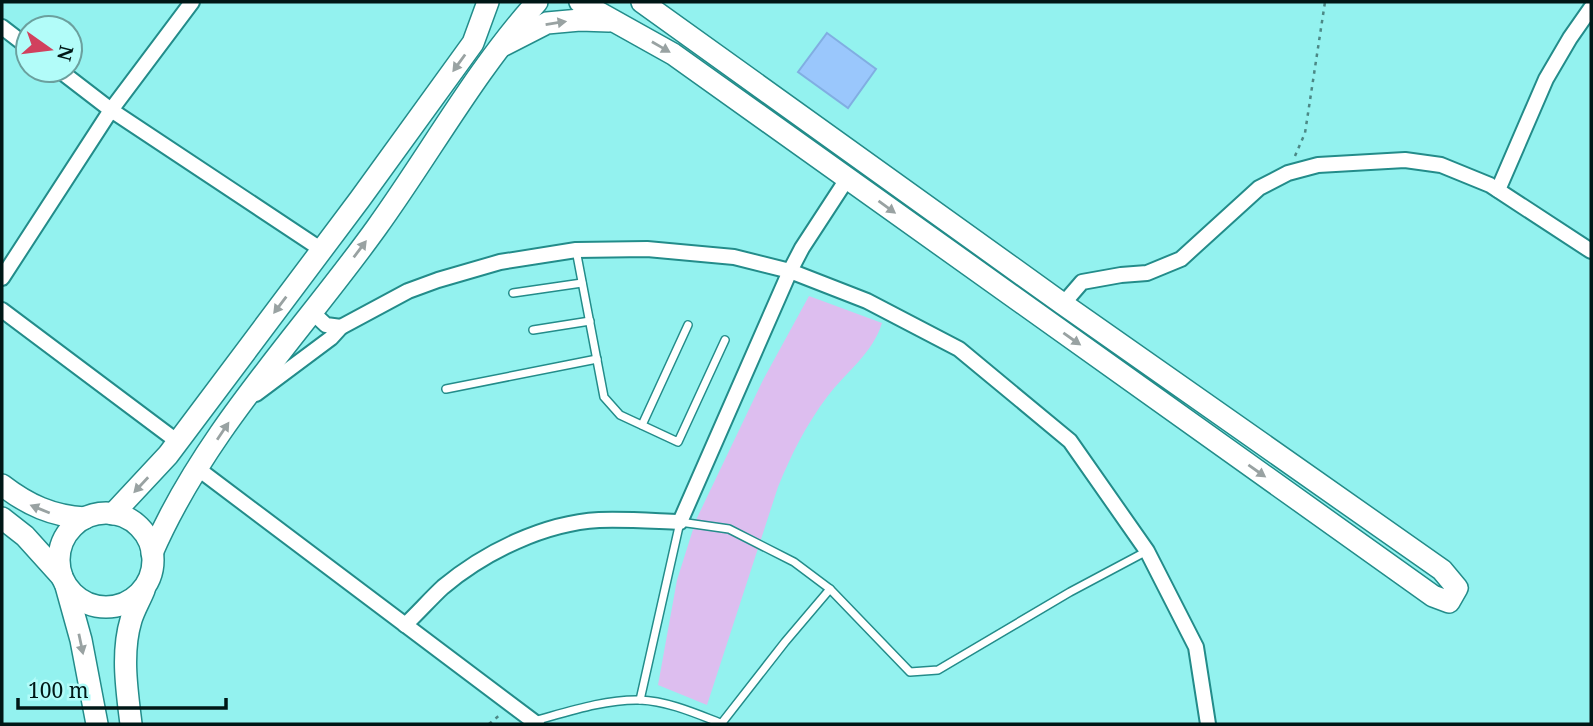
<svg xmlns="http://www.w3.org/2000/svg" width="1593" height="726" font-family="'Noto Serif',serif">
<rect width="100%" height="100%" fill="#93f2ef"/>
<path fill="#ddbeef" d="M809,296L882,323C873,353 846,372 827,397C806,425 791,455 778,487L707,705L658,685L677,580L696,520L763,380Z"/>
<polygon fill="#9ac7fc" stroke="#81aee2" stroke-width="2" points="827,33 876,69 848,108 798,72"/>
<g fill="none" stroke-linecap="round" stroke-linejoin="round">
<defs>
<g id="lane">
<polyline points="576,250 604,397 620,415 678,442 725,340"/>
<polyline points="513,293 582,283"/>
<polyline points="533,330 590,321"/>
<polyline points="446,389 597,359"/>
<polyline points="642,425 688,325"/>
<polyline points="640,700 680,522 729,529 794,562 830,589 910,672 938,670 1070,592 1147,551"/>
<path d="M534,721C567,712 605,699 640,700C668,701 697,714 723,724"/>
<polyline points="721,724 785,642 830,589"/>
</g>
<g id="street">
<polyline points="2,27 28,47"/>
<polyline points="59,70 111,110 322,250"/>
<polyline points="1498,190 1546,79 1570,38 1591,8"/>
<polyline points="2,278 111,110 192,2"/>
<polyline points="1063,304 1082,282 1121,275 1147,273 1181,259 1259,188 1288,173 1318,165 1405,160 1441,165 1490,185 1591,251"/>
<polyline points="2,310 178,442"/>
<polyline points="312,312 326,325 341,327"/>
<polyline points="256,394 331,338 341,327 408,291 438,280 500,262 576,250 647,249 734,257 790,271 867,301 959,349 1070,441 1147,551 1196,647 1208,724"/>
<polyline points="197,468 537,724"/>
<path d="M405,625C418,613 430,599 443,587C485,552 544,523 599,520C626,519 653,521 680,522L790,271L802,248L847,179"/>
</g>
<g id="secondary">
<polyline points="580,2 673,54 1433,596 1449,602 1457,588 1442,570 1063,304 642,2"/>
<polyline points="504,45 547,23 580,20 609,21"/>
<path d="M2,485C28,505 52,516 85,518"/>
<circle cx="106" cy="560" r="47"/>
<polyline points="113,514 168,455 360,199 473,43 488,2"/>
<polyline points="2,518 25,536 62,577"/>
<path d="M152,553C205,431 301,333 377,227C431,152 475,71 537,2"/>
<polyline points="66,586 81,640 97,724"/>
<path d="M131,724C127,691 121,653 131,620C134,610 140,600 144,590"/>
</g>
</defs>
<use href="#lane" stroke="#238c8a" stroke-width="10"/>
<use href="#street" stroke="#238c8a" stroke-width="18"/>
<use href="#secondary" stroke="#238c8a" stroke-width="24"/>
<g stroke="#4c8886" stroke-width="2.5" stroke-dasharray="3.5 5" stroke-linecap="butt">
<polyline points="1295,156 1305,133 1325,2"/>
<polyline points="489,724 501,714"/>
</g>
<use href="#lane" stroke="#fff" stroke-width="7"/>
<use href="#street" stroke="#fff" stroke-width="14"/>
<use href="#secondary" stroke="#fff" stroke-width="21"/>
</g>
<defs><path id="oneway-solid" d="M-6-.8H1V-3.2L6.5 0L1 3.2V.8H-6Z" transform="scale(1.75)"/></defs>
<g fill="#99a2a2">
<use href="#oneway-solid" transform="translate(556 23) rotate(-9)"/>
<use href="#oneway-solid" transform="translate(661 47) rotate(30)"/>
<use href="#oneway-solid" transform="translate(459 63) rotate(126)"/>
<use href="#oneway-solid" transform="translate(887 207) rotate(36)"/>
<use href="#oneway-solid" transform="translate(360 249) rotate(-53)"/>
<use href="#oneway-solid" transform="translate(280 305) rotate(127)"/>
<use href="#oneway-solid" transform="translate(1072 339) rotate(35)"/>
<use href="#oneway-solid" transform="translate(223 431) rotate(-56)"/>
<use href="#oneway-solid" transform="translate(1257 471) rotate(35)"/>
<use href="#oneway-solid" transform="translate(141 485) rotate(133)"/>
<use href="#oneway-solid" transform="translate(40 509) rotate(-158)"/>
<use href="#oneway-solid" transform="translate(81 644) rotate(78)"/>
</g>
<rect width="1593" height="726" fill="none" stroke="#001716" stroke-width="7"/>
<g transform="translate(49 49) rotate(104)"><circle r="33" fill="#b2fcf9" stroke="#6ba09e" stroke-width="2"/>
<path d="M0-5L12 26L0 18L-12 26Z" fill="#d1415e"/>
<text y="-10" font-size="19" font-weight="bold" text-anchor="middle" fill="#001716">N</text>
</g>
<path d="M18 698v10h208v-10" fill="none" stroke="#001716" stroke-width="3.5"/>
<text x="28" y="698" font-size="21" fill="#001716" stroke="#b2fcf9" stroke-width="5" paint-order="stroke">100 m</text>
</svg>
